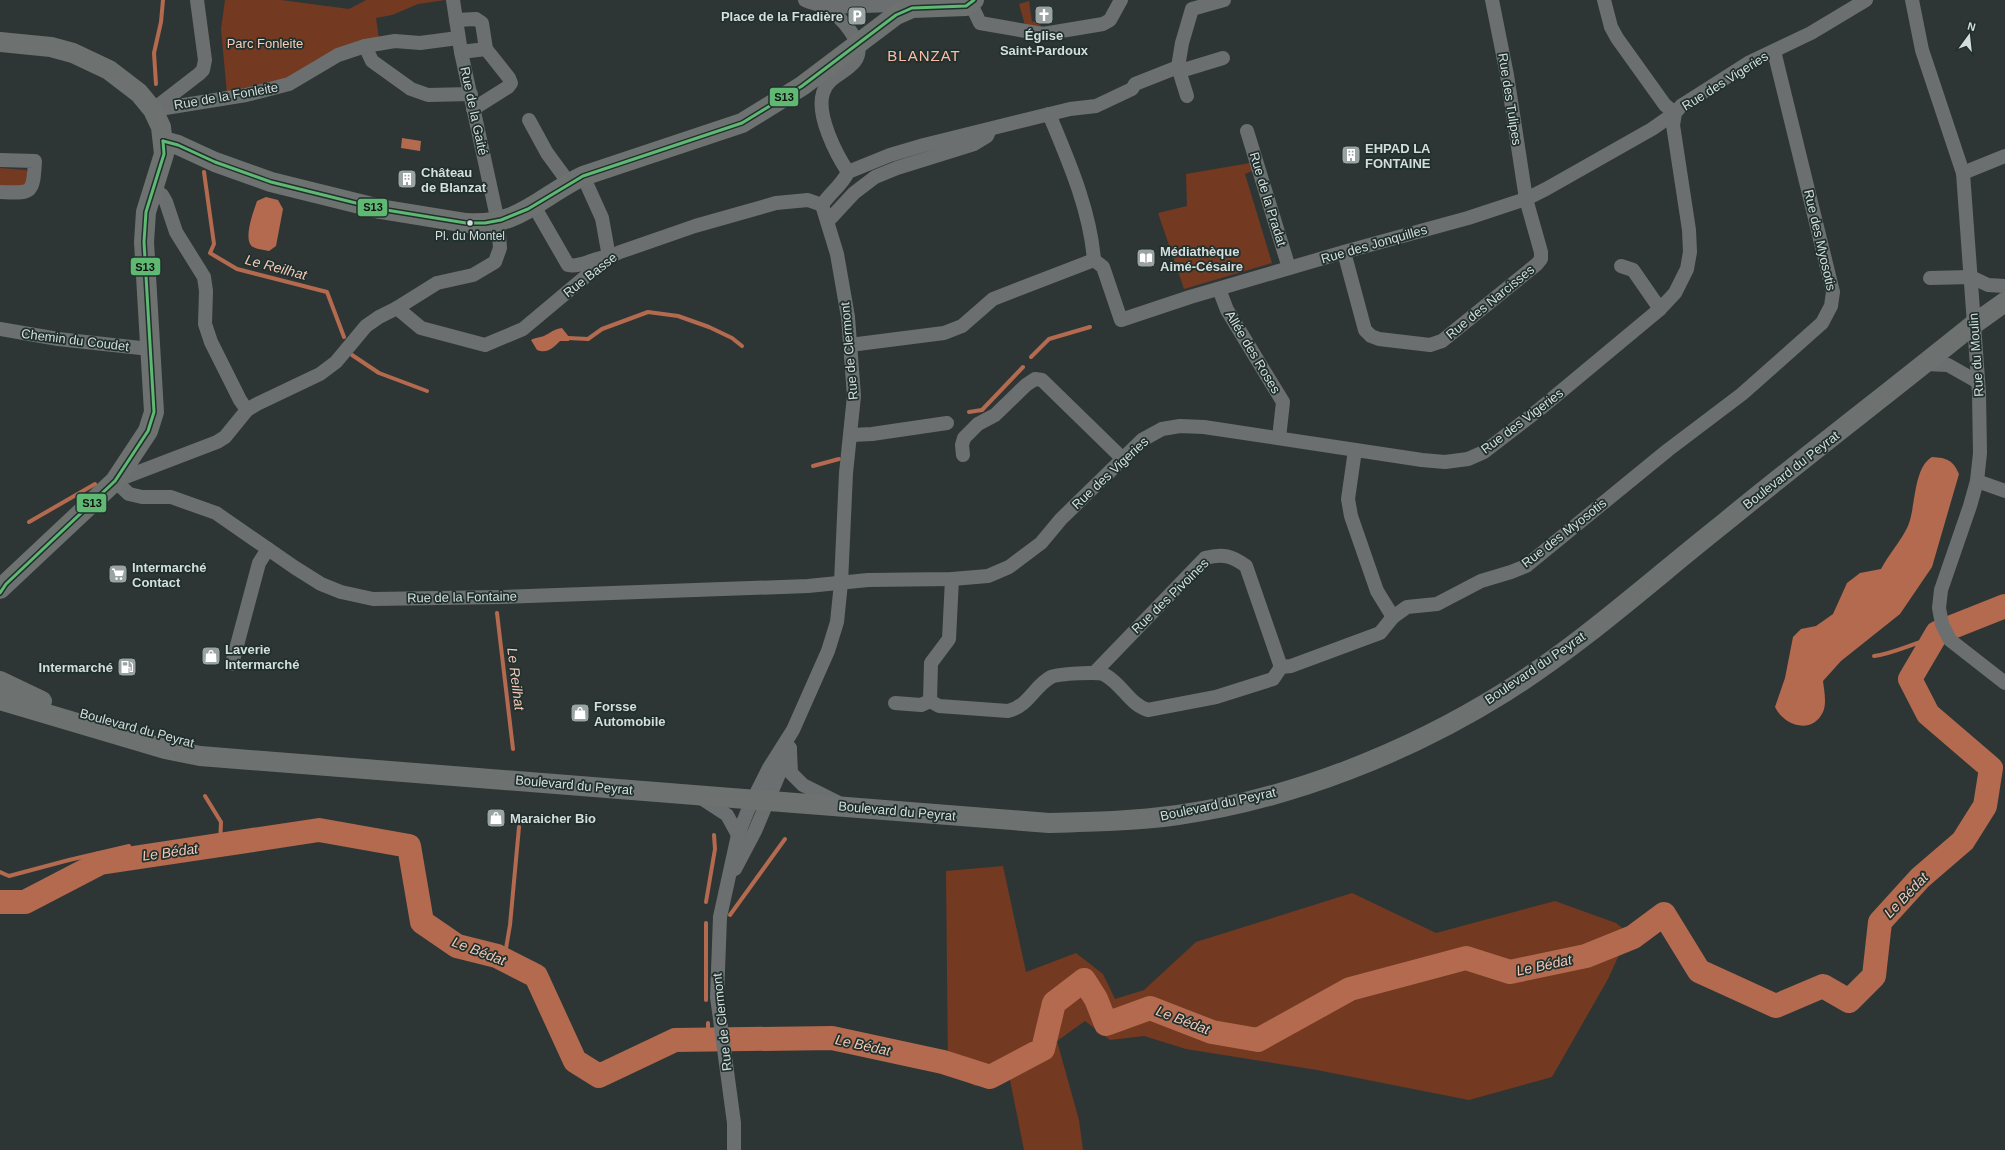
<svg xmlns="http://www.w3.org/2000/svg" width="2005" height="1150" font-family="Helvetica,sans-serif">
<rect width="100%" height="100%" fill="#2e3635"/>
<g fill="#733921">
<polygon points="225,0 281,0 349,9 366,0 445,0 418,4 392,15 376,18 379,39 288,81 227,94 221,29"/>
<polygon points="1029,1 1032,22 1039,20 1041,27 1025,25 1019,4"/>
<polygon points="1250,163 1254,170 1245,174 1272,263 1184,289 1158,213 1187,206 1186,174"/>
<polygon points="0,168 26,170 29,173 25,187 0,187"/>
<polygon points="1003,866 1026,972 1076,953 1103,974 1115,999 1144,990 1196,942 1352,893 1436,933 1555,901 1616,923 1629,933 1608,979 1552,1077 1469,1100 1317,1070 1186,1049 1144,1036 1110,1040 1085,1021 1057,1041 1079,1120 1083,1150 1024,1150 1009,1075 975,1086 948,1070 946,871"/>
</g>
<g fill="#b46a4e">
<polygon points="402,138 421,141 420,151 401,148"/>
<path d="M266,197L278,200L283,209L276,246L269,251C264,250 257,249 253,247C242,240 254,211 257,201Z"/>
<path d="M562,328L569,337V341H560C553,348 547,354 537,350L531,340C536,337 539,338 544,336C550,333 554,329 562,328Z"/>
<path d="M1932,457C1947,458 1953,460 1959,474L1932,567L1900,614L1841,661L1823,681C1824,690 1827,703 1823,712C1812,735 1784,726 1775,707L1785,678L1793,637L1801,629L1816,626L1833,614L1847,583L1860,573L1881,569C1889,554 1901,541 1908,526C1916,507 1913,468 1932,457Z"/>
</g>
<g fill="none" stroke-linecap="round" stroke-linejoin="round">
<g stroke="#b46a4e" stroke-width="4">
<polyline points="156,84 154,53 161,22 163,0"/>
<polyline points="204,172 214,244 210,253 237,269 327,292 344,337"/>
<polyline points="568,338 588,339 602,329 648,312 678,316 709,327 732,338 742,346"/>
<polyline points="352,355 379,373 427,391"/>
<polyline points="1031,357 1049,339 1090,327"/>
<polyline points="969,412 982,410 1023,367"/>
<polyline points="813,466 839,459"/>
<polyline points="29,522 95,484"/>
<polyline points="497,613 513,749"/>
<path d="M1874,656C1895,653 1913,643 1934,638"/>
<polyline points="205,796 221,822 220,845"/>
<polyline points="0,872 9,876 69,860 129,846"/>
<polyline points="706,902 715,849 714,835"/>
<polyline points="730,915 785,839"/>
<polyline points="706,923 706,1000"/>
<polyline points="504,960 510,925 519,827"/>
<polyline points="708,1023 708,1034 719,1034"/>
</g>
<polyline stroke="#b46a4e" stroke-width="24" points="0,902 25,902 100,863 319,830 409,846 422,922 457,946 497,956 536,976 575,1061 599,1076 675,1040 832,1038 943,1062 990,1077 1043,1049 1054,1003 1084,980 1096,999 1106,1024 1150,1008 1212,1032 1258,1040 1350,989 1466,958 1510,972 1586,956 1633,937 1664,914 1699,971 1776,1006 1823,986 1849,1001 1874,976 1880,922 1920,878 1963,841 1985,806 1991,768 1928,714 1910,679 1937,633 2005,606"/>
<g stroke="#6c6f6f" stroke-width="14">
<polyline points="453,0 461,52 498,222 500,248 495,262 473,275 437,283 397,308 379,317 366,326 336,362 320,374 257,404 247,410 225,437 217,442 115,481 129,494 142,497 171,497 216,513 294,567 321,584 341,592 373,599 503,597 808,586 868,580 952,579 988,576 1009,567 1041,543 1061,519 1142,440 1162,429 1180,426 1204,427 1422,460 1445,462 1468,459 1484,452 1541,408 1660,309 1675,293 1687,269 1690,252 1689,230 1673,125 1675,113 1681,106 1750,62 1811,33 1866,0"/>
<polyline points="1912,0 1922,50 1963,173 1979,393 1980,453 1977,481 1970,506 1941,590 1939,608 1942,624 1950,640 2005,683"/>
<polyline points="971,4 980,23 1043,34 1103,24 1110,20 1121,0"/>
<polyline points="825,7 896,5 912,8"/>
<polyline points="456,20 476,19 482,23 486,49 509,78 511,83 508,87 473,109"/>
<polyline points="365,46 372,61 411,89 428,95 471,94"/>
<polyline points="461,52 486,49"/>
<polyline points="1187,96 1178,67 1187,69 1223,58"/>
<polyline points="155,108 199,74 203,70 205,60 197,0"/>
<polyline points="153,110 246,95 289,84 338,55 365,46 395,41 420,43 458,38"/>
<path d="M1049,114C1068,160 1090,209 1094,260"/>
<polyline points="529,120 547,153 569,183"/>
<polyline points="1247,131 1289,268"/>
<path d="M0,160L35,161C33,195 32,193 0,192"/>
<polyline points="848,172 890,155 924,145 1070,109 1096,106 1132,89 1135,84 1178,67 1182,43 1192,9 1224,0"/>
<polyline points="1963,173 2005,156"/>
<polyline points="153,188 162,195 166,202 176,232 204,277 206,291 205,324 211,342 240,400 247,410"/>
<path d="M534,206L568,265C582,268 595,256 609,257L602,218L583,176"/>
<polyline points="828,221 854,193 875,177 897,168 974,144 987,136 990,129"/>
<polyline points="1344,252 1365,330 1371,336 1379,339 1430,345 1442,341 1537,264 1541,259 1541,252 1526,199 1507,75 1492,0"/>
<polyline points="1094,260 1103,267 1121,320 1190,297 1344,252 1468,218 1526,199 1546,189 1652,129 1675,113 1665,105 1617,38 1611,27 1604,0"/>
<polyline points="1621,266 1633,270 1660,309"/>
<polyline points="1930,278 1971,277 1988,285 2005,286"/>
<polyline points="1219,289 1227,310 1283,402 1279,438"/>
<polyline points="397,308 421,328 485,345 523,329 609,257 620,252 695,226 776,203 808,200 822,205"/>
<polyline points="0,329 58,339 150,349"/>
<polyline points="850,345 944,333 962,326 993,299 1094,260"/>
<polyline points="1925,364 1948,365 1978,382"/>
<polyline points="852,435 872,434 947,423"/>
<polyline points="1355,450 1348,499 1351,516 1377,591 1393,617"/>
<polyline points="963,455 962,445 964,438 978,424 995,415 1026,385 1035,379 1042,380 1122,458"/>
<polyline points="1977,481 2005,491"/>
<path d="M952,579L949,639L931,663L930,701L939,706L1008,711C1029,706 1034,686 1051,677C1057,674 1099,671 1105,675C1122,684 1129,704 1148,710L1216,697L1273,679L1281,667L1291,666L1380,633L1393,617L1407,607L1437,604L1481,581L1511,572L1526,566L1668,450L1742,394L1822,323L1831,306L1833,292L1774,51"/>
<polyline points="232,664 259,563 268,549"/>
<path d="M1096,671L1205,558C1223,553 1232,556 1246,566L1281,667"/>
<polyline points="895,703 921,705 930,701"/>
<polyline points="790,751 791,773 803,785 837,802"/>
<polyline points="698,796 727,815 738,835"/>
<polyline points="735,869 755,831 790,748"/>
<path d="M734,1150V1123L717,997L720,917L738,835L748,810L769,768L793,730L828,651L837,622L841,583L846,473L854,396L848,317L837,254L822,205C830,193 842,185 848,172C836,154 816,115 823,93C828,76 845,74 855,61C868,44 839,15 825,7C819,4 811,3 805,0"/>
</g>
<g stroke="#6d7271" stroke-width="20">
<polyline points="0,42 51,47 73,53 109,70 139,93 153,110 161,127 164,154 146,212 144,242 154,412 148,431 115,481 0,589"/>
<path d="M163,141L178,145L215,162L271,182L380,209L466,223C520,227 539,197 583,176L742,123L802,86L896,15L912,8L966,6L974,0"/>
<polyline points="0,681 42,701"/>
<path d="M0,700L165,749L200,756L1049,823C1092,822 1135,821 1178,815C1292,799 1409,752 1505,692C1583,643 1652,580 1724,523C1806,456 1891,391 1974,324L2005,302"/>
</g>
<defs>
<g id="bus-1">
<polyline points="163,141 178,145 215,162 271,182 380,209 466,223 485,223 501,220 528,209 583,176 742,123 802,86 896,15 912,8 966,6 974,0"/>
<polyline points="0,593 6,584 115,481 148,431 154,412 144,242 146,212 164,154 163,141"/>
</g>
</defs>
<use href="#bus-1" stroke="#20302d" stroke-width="6"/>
<use href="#bus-1" stroke="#5fb973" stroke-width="3"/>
</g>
<defs>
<symbol id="church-square" viewBox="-11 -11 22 22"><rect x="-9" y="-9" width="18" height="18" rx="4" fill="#9ba3a2" stroke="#20302d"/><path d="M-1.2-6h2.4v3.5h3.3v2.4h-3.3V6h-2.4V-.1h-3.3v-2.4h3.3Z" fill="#fff"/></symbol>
<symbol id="parking-square" viewBox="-11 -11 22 22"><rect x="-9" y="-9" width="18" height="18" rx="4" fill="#9ba3a2" stroke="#20302d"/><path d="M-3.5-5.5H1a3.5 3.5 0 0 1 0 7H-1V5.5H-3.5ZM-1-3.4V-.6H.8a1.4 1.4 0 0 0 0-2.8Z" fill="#fff"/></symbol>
<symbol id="building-square" viewBox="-11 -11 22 22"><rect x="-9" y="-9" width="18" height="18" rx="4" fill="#9ba3a2" stroke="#20302d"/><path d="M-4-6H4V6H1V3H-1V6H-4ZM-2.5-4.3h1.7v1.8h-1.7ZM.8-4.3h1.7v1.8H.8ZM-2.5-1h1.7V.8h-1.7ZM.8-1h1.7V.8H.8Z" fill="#fff"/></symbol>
<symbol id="library-square" viewBox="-11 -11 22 22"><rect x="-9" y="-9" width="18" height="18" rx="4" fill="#9ba3a2" stroke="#20302d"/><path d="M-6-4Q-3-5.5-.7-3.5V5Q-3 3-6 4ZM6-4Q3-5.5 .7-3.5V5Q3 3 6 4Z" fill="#fff"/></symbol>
<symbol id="supermarket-square" viewBox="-11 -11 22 22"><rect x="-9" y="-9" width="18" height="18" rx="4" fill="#9ba3a2" stroke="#20302d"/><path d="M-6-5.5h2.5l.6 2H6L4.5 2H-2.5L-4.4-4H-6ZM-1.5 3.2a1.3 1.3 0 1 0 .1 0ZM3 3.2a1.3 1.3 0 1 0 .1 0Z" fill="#fff"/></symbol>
<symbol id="shop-square" viewBox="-11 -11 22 22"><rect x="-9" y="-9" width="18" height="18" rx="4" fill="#9ba3a2" stroke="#20302d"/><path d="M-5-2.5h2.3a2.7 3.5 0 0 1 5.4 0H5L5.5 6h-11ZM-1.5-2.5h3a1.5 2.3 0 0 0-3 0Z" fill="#fff"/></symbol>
<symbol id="fuel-square" viewBox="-11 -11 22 22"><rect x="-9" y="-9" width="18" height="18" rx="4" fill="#9ba3a2" stroke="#20302d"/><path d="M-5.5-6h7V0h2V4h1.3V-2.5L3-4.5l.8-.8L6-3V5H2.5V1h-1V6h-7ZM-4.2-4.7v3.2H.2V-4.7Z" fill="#fff"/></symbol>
</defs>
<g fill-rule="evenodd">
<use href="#church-square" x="1033" y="4" width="22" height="22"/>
<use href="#parking-square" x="846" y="5" width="22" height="22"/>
<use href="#building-square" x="1340" y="144" width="22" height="22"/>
<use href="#building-square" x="396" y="168" width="22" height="22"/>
<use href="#library-square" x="1135" y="247" width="22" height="22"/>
<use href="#supermarket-square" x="107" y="563" width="22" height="22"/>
<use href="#shop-square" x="200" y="645" width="22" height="22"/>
<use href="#fuel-square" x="116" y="656" width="22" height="22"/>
<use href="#shop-square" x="569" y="702" width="22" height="22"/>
<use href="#shop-square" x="485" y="807" width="22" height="22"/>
</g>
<circle fill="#d5dedd" stroke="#20302d" stroke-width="1.5" cx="470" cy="223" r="3.5"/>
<g text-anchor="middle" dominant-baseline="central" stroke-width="3.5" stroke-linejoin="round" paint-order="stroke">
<g font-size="12" fill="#d5dedd" stroke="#20302d">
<text x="470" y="236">Pl. du Montel</text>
</g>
<g font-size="13" font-weight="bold" fill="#d5dedd" stroke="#20302d" text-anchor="start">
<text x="843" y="16" text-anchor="end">Place de la Fradière</text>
<text x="1044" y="35" text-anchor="middle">Église<tspan x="1044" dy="15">Saint-Pardoux</tspan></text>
<text x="1365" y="148">EHPAD LA<tspan x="1365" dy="15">FONTAINE</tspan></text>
<text x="421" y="172">Château<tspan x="421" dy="15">de Blanzat</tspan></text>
<text x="1160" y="251">Médiathèque<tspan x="1160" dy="15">Aimé-Césaire</tspan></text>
<text x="132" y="567">Intermarché<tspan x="132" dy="15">Contact</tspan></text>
<text x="225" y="649">Laverie<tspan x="225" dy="15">Intermarché</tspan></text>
<text x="113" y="667" text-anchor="end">Intermarché</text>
<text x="594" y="706">Forsse<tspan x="594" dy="15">Automobile</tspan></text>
<text x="510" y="818">Maraicher Bio</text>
</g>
<g font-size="13" fill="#faccbc" stroke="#20302d">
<text x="265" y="43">Parc Fonleite</text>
</g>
<g font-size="13" fill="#d5dedd" stroke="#20302d">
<text transform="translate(1725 81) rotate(-32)">Rue des Vigeries</text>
<text transform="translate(226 96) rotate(-10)">Rue de la Fonleite</text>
<text transform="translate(1510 99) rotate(81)">Rue des Tulipes</text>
<text transform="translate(474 111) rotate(78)">Rue de la Gaité</text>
<text transform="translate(1268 199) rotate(73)">Rue de la Pradat</text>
<text transform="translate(1820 240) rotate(77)">Rue des Myosotis</text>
<text transform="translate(1374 244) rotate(-16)">Rue des Jonquilles</text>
<text transform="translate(590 275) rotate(-38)">Rue Basse</text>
<text transform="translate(1490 302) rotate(-39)">Rue des Narcisses</text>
<text transform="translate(75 340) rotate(7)">Chemin du Coudet</text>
<text transform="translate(849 351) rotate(-95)">Rue de Clermont</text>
<text transform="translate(1253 352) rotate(59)">Allée des Roses</text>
<text transform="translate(1976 355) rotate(-94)">Rue du Moulin</text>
<text transform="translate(1522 421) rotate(-37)">Rue des Vigeries</text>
<text transform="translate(1791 470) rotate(-38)">Boulevard du Peyrat</text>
<text transform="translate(1110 473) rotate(-43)">Rue des Vigeries</text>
<text transform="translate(1564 533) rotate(-38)">Rue des Myosotis</text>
<text transform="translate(1170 596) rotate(-44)">Rue des Pivoines</text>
<text transform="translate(462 597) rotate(-1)">Rue de la Fontaine</text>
<text transform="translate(1535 668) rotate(-34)">Boulevard du Peyrat</text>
<text transform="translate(137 728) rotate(15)">Boulevard du Peyrat</text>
<text transform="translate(574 785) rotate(5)">Boulevard du Peyrat</text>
<text transform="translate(1218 804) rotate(-12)">Boulevard du Peyrat</text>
<text transform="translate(897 811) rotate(5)">Boulevard du Peyrat</text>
<text transform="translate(722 1022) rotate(-96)">Rue de Clermont</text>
</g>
<g font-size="14" font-style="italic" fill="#f4c7b6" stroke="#20302d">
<text transform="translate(276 267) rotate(15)">Le Reilhat</text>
<text transform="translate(516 679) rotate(83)">Le Reilhat</text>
<text transform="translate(170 852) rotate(-8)">Le Bédat</text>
<text transform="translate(1906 895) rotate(-46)">Le Bédat</text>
<text transform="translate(479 951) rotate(21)">Le Bédat</text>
<text transform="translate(1544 965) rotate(-12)">Le Bédat</text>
<text transform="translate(1183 1020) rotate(21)">Le Bédat</text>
<text transform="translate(863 1045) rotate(12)">Le Bédat</text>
</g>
<g font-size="15" letter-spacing="1" fill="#fcbca5" stroke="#20302d">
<text x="924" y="55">BLANZAT</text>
</g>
</g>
<g stroke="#20302d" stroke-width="1.5">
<rect x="769" y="87" width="30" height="20" rx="4" fill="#5fb973"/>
<rect x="357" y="198" width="31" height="19" rx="4" fill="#5fb973"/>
<rect x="130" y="257" width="31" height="19" rx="4" fill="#5fb973"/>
<rect x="76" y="493" width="31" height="20" rx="4" fill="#5fb973"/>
</g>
<g font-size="11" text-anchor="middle" font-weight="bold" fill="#111">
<text x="784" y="101">S13</text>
<text x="373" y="211">S13</text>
<text x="145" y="271">S13</text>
<text x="92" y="507">S13</text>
</g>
<g transform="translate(1969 36) rotate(15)" stroke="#20302d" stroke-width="3" paint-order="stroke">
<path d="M0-3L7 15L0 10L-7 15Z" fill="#d5dedd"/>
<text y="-6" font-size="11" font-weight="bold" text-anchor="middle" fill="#d5dedd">N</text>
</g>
</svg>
